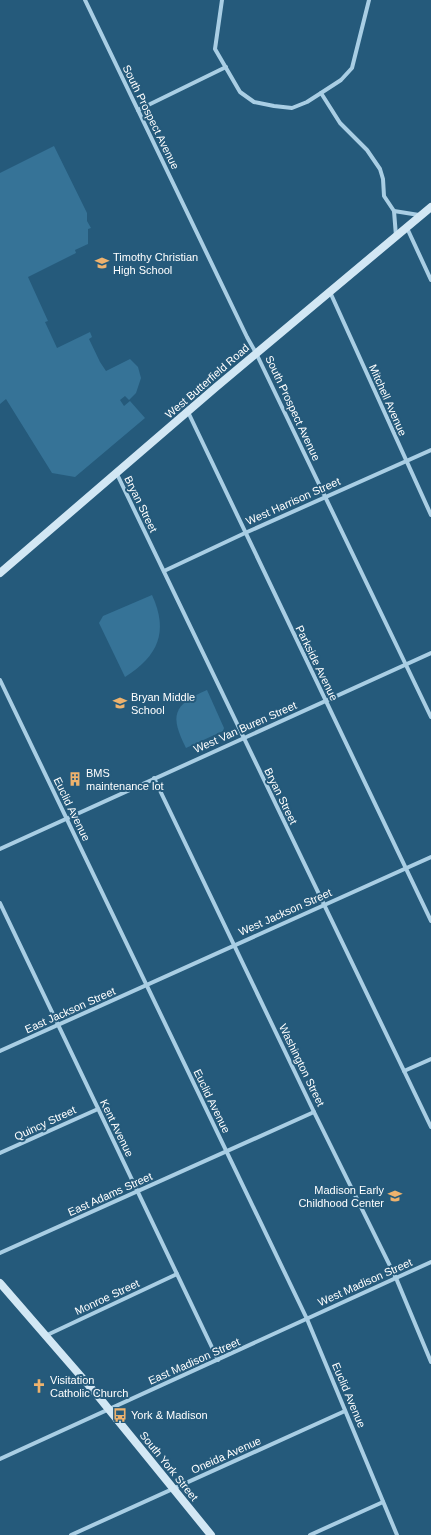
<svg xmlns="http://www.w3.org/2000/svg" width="431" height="1535" font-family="Helvetica,sans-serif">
<rect width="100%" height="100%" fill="#255a7b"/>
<g fill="#367397">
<polygon points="54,146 87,213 87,221 91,228 88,229 88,244 75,250 76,253 28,277 48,321 45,322 57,348 90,332 92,337 89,339 100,362 106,371 130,359 138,367 141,378 136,393 129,400 125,396 120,400 124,406 130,401 145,418 75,477 52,473 6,399 0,404 0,173"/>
<path d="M152,595C169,632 158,656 125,677L99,623L103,616Z"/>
<path d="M207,690L224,728L223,731L186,748C170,716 172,705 207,690Z"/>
</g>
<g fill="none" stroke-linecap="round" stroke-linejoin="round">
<g stroke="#a9cee4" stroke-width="4">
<polyline points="85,0 247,337 256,353 431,717"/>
<polyline points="222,0 215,49 240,92 254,102 274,106 292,108 307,102 321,93 341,80 352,68 369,0"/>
<polyline points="321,93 340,123 367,150 380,169 383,179 384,196 394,211 396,236"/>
<polyline points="138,110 226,67"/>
<polyline points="394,211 419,215"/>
<polyline points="407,228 431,280"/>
<polyline points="330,292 431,515"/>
<polyline points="188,412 431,921"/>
<polyline points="116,472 431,1127"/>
<polyline points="164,571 245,533 431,450"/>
<polyline points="0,680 307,1319 397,1535"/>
<polyline points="154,778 314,1112 396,1278 431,1362"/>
<polyline points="0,849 431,653"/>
<polyline points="0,903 218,1360"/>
<polyline points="0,1051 431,857"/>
<polyline points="404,1071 431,1059"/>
<polyline points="0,1153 98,1109"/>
<polyline points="0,1253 314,1112"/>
<polyline points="45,1336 177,1274"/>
<polyline points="0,1459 431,1262"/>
<polyline points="71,1535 345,1411"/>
<polyline points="310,1535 383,1502"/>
</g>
<g stroke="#d2e7f4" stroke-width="8">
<polyline points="0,573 215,388 431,207"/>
<polyline points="0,1283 98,1396 211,1535"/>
</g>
</g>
<defs>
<symbol id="school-bare" viewBox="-9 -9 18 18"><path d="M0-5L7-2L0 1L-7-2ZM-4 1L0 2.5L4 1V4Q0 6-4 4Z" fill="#eeb26d" stroke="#255a7b" stroke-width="2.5" paint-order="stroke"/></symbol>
<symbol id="building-bare" viewBox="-9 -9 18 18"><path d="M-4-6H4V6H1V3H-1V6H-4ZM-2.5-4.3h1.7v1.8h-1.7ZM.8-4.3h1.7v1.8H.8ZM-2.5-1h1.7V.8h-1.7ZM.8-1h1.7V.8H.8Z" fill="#eeb26d" stroke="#255a7b" stroke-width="2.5" paint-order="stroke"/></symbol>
<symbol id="church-bare" viewBox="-9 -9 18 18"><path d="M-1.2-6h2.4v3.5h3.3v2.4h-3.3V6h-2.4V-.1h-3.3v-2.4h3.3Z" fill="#eeb26d" stroke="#255a7b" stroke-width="2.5" paint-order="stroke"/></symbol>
<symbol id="bus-bare" viewBox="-9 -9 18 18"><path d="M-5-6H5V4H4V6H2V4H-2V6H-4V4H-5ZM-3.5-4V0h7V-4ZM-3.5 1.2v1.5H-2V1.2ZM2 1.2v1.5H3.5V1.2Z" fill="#eeb26d" stroke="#255a7b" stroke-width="2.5" paint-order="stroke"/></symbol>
</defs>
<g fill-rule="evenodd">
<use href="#school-bare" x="92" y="253" width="20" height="20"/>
<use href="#school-bare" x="110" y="693" width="20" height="20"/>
<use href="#building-bare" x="65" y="769" width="20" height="20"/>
<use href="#school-bare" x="385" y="1186" width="20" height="20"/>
<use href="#church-bare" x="29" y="1376" width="20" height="20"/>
<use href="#bus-bare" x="110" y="1405" width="20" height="20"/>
</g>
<g text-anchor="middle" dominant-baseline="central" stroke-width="4" stroke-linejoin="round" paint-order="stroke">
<g font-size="11" fill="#fff" stroke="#255a7b">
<text transform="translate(151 117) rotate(64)">South Prospect Avenue</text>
<text transform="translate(207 381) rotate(-41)">West Butterfield Road</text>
<text transform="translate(388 400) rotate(66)">Mitchell Avenue</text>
<text transform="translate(293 408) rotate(65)">South Prospect Avenue</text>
<text transform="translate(293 501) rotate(-24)">West Harrison Street</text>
<text transform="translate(141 504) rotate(64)">Bryan Street</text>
<text transform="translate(317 663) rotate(64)">Parkside Avenue</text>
<text transform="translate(245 727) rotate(-24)">West Van Buren Street</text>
<text transform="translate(281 796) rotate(64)">Bryan Street</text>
<text transform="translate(72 809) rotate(64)">Euclid Avenue</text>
<text transform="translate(285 912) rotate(-24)">West Jackson Street</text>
<text transform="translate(70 1010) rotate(-24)">East Jackson Street</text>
<text transform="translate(302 1065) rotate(64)">Washington Street</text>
<text transform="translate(212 1101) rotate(64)">Euclid Avenue</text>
<text transform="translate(45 1123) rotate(-25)">Quincy Street</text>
<text transform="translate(117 1128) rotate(64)">Kent Avenue</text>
<text transform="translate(110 1194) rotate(-24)">East Adams Street</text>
<text transform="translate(365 1282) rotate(-24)">West Madison Street</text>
<text transform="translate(107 1297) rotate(-25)">Monroe Street</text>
<text transform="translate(194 1361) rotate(-24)">East Madison Street</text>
<text transform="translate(349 1395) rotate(67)">Euclid Avenue</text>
<text transform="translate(226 1455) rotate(-24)">Oneida Avenue</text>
<text transform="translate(169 1466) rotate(51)">South York Street</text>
</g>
<g font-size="11" fill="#fff" stroke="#255a7b" text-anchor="start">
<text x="113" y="257">Timothy Christian<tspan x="113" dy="13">High School</tspan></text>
<text x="131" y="697">Bryan Middle<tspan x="131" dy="13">School</tspan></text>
<text x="86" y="773">BMS<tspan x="86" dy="13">maintenance lot</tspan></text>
<text x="384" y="1190" text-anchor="end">Madison Early<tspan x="384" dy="13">Childhood Center</tspan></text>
<text x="50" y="1380">Visitation<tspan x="50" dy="13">Catholic Church</tspan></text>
<text x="131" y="1415">York &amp; Madison</text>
</g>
</g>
</svg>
